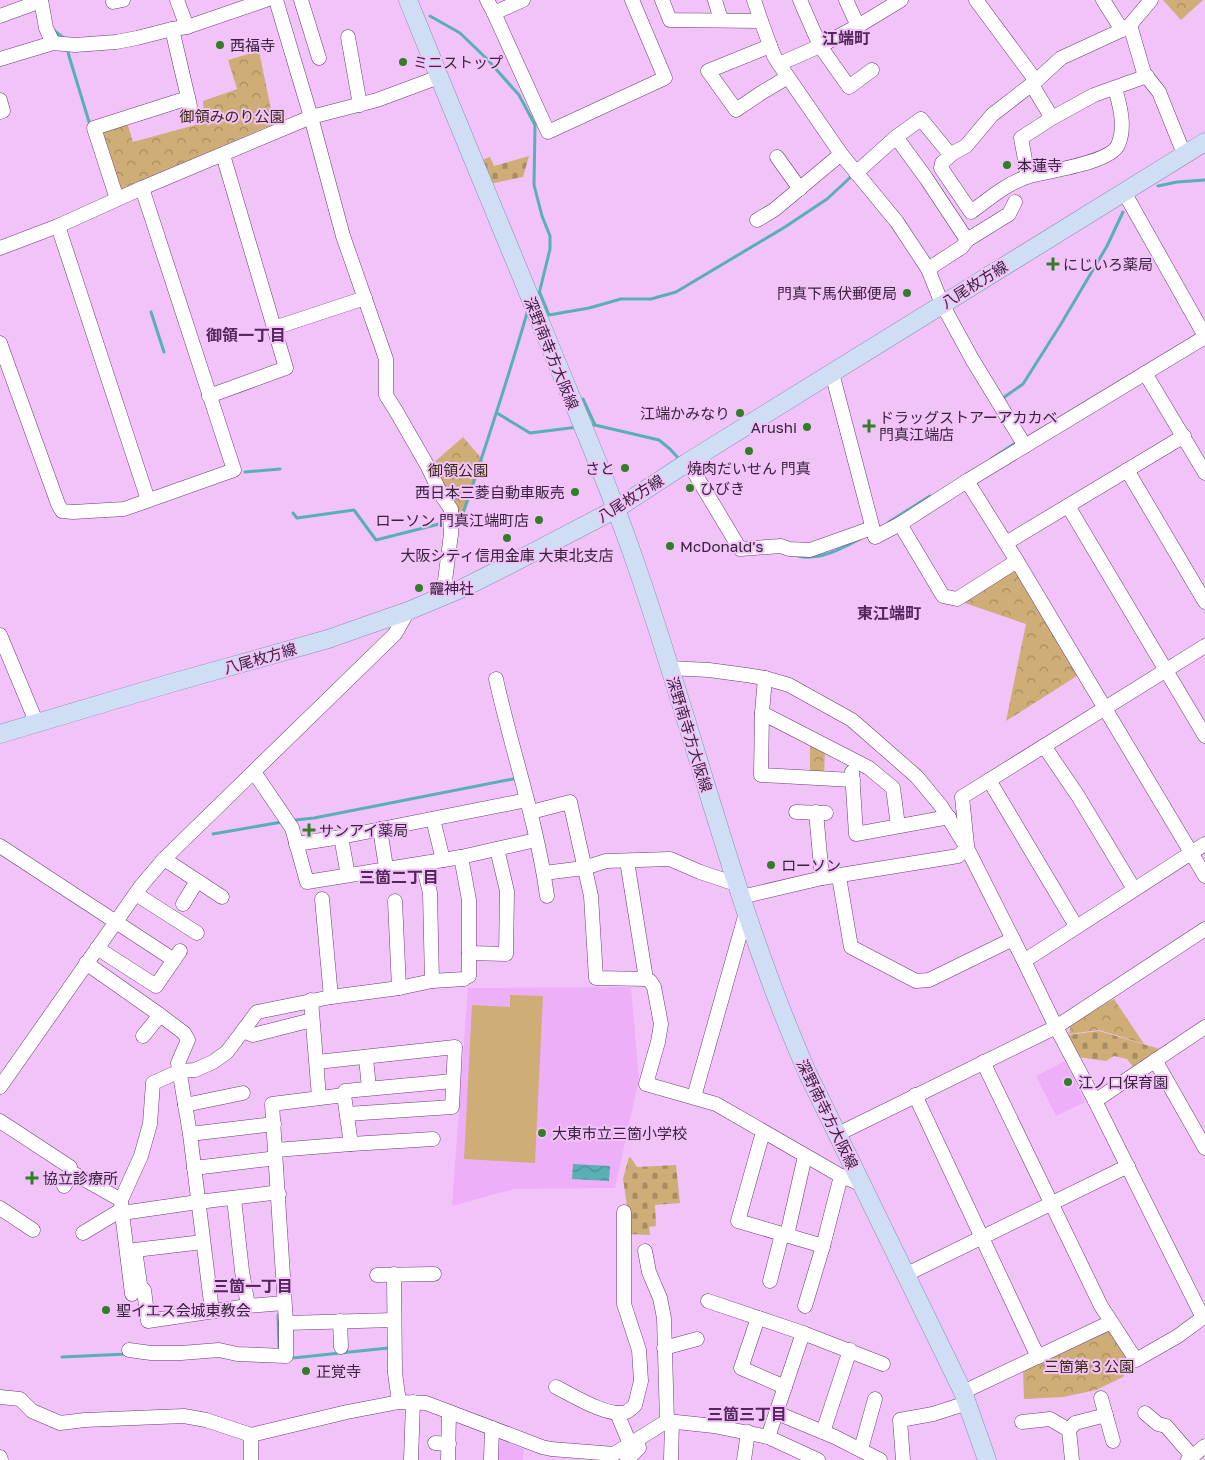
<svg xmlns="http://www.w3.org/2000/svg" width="1205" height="1460" font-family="'Golos Text','Noto Sans JP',sans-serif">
<defs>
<pattern id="cemetery-stones" width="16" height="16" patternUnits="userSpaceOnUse" patternTransform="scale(1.25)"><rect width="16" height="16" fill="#ceae76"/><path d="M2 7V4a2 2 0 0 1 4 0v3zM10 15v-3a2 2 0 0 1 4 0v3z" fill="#a88d62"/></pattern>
<pattern id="park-crowns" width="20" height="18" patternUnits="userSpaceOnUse" patternTransform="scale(1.25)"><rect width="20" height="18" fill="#ceae76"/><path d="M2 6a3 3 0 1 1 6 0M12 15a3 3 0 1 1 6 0" fill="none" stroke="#a88d62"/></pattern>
<pattern id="water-waves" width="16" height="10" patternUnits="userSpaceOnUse" patternTransform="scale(1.25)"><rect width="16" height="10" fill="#58b0b6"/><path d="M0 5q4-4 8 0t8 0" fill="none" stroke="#4a8f95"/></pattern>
</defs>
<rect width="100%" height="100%" fill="#f1c3f9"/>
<g fill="#edaff8">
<polygon points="631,987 639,1079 615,1188 514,1189 452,1206 468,988"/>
<polygon points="1065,1061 1085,1102 1056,1116 1036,1076"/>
<polygon points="494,1438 524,1449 523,1460 494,1460"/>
</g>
<g fill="url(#cemetery-stones)">
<polygon points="529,156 523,177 489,184 479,161 490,157 494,166"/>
<polygon points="1099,1031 1163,1050 1134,1068 1127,1059 1114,1056 1106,1061 1078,1057 1068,1035"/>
<polygon points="629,1157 631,1158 637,1167 676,1165 680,1203 655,1205 656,1226 649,1227 650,1235 628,1234 628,1212 623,1179"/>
</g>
<g fill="url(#park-crowns)">
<polygon points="1163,0 1203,0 1181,20"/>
<polygon points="259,51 274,124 118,191 98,130 127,122 133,142 195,125 195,120 204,116 203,101 237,89 228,60"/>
<polygon points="463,437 483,460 460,527 456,527 431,465"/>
<polygon points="1016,566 1080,674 1006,721 1026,624 962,602"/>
<polygon points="810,742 825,749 824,775 810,773"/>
<polygon points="1114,999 1144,1044 1099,1030 1069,1034 1071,1023"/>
<polygon points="1105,1331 1112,1334 1130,1363 1123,1377 1096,1390 1063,1397 1024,1399 1023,1368"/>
</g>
<polygon fill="#ceae76" points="510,995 543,996 535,1163 464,1159 472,1005 510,1007"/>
<polygon fill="url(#water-waves)" points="573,1164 610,1166 609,1181 572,1179"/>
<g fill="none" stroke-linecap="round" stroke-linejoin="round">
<g stroke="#58b0b6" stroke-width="3">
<polyline points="430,16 460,33 487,59 519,95 535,125 534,185 542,216 550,236 550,249 539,294"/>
<polyline points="52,29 65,39"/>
<polyline points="67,47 69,56 90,125"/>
<polyline points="1158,186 1177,182 1205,180"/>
<polyline points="540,293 549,315 589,308 621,299 651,299 676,292 785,227 827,199 853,175"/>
<polyline points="151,312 164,352"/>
<polyline points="583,399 595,425"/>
<polyline points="1005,401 1003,398 1023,384 1061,324 1107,246 1123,212"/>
<polyline points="497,413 530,433 578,427"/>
<polyline points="589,425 595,425 659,440 670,449 680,460"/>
<polyline points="991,459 1017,442"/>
<polyline points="245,472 280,469"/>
<polyline points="293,513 297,518 354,510 376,540 447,522"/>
<path d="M456,520L463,513C486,446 508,378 528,310"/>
<polyline points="889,522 930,496"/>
<path d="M798,556C819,561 841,549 860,539"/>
<polyline points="295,820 314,818 513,779"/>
<polyline points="213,834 282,822"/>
<polyline points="278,1315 279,1348"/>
<polyline points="62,1357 127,1354"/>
<polyline points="293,1358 388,1348"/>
</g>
<defs>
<g id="minor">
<polyline points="41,0 46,28 53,43"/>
<polyline points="177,0 187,27"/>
<polyline points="276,0 311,117 343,236 386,359 386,395 396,411 427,465 442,496 451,509 451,534 443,596"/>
<polyline points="301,0 319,58"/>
<polyline points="487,0 494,13 523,0"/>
<polyline points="662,0 670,20 761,21 774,56 779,64 841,154 897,222 928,269 942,304 972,359 1025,446"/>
<polyline points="715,0 721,20"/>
<polyline points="754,0 761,21"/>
<polyline points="800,0 820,46 849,87 872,70"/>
<polyline points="846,0 858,26 901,0"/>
<polyline points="976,0 1036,81"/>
<polyline points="1103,0 1122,30"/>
<polyline points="113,2 123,0"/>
<polyline points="494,13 548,132 665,78 632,0"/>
<polyline points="0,16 41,1"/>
<polyline points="1130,25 1144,73 1159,92 1184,154"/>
<polyline points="172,29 190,106"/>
<polyline points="348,37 360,105"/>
<polyline points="770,46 708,71 736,110 761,93 788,77"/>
<polyline points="0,59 53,43 75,45 116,42 137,38 172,29 187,27 266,0"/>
<polyline points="779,64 820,46 858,26"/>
<polyline points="1032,85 1052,118"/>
<polyline points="0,100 3,111 0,112"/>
<polyline points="896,137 926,178 967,240"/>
<path d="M953,153L942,163L941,168L971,212C989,199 1008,182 1030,176C1048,171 1110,163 1118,145C1126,127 1120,106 1115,88"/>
<polyline points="777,157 800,189"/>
<polyline points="856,173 896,137 921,119 948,152 953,153 966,146 992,115 1036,81 1061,58 1122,30 1130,25 1151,0"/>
<polyline points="1028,176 1021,138 1052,118 1094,95 1147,76"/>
<polyline points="1124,192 1205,336"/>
<polyline points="117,199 94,128 188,98"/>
<polyline points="757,220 774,210 841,154"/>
<polyline points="58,226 148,500"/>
<polyline points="0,248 58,226 142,188 311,117 377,100 439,77"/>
<polyline points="928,269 962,247 967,240 1009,214 1015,202"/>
<polyline points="274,328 365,298"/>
<polyline points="0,343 58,504 62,511 73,512 124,509 234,470 142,188"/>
<polyline points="832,373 875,537 900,524 967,481 1205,337"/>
<polyline points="1145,373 1205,473"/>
<polyline points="209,396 286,368 223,155"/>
<polyline points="688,462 740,549 781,546 789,549 810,550 872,528"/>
<polyline points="1127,470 1205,602"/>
<polyline points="967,481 1017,561 1205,876"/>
<polyline points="1068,506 1205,736"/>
<polyline points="900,524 943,596 957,599 1017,561"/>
<polyline points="1006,543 1184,436"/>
<polyline points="0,635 37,724"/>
<polyline points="669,668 709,670 746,675 765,678 789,685 852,720 917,777 941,806 967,848 1024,961 1056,1027 1095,1101 1203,1318"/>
<polyline points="765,678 762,713 761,775 853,780"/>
<path d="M496,679C512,752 537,822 547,896"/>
<polyline points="762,713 869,768 893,788 898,826"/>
<polyline points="1044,746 1078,796 1134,889"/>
<polyline points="254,772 292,828 307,882 443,860"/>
<polyline points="852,772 856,834 949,817"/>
<polyline points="989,780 1076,926"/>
<polyline points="531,812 570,802 591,896 596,978 646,979"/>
<polyline points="796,812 826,813"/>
<polyline points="816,812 822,878"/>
<polyline points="433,819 443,860 461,857 469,900 469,976"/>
<polyline points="380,829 385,861"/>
<polyline points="341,837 347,870"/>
<polyline points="296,844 341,837 527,800"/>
<polyline points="967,845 962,797 1205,646"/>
<polyline points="0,846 174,960"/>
<polyline points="461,857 536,840"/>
<polyline points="164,859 222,897"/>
<polyline points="627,861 646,979 650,981 654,987 661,1024 658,1042 646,1084 716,1104 841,1176 861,1184"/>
<polyline points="423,864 430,893 432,981"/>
<polyline points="544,873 584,868 606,861 670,859 700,872 736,884"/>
<polyline points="839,877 851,947 916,981 929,980 1013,939"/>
<polyline points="136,894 197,933"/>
<polyline points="741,897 822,878 958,856 967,848"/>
<polyline points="322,899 331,997"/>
<polyline points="395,901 399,988"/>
<polyline points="183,904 197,881"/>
<polyline points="97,948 156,986 180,951"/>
<polyline points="469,953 506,954 507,891 497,849"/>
<polyline points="1024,961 1205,844"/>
<polyline points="86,963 160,1015 184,1033 188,1040 178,1063 190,1134 212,1311"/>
<polyline points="311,1000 319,1097"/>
<polyline points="243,1031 253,1035 312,1020"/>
<polyline points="143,1036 160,1015"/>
<polyline points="366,1058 369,1088"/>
<polyline points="1155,1060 1205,1148"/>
<polyline points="317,1062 455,1047 452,1107 347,1114"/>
<polyline points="983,1062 1101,1306 1136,1360 1178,1336 1205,1316"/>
<polyline points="0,1087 141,886 164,859 395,634 408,611"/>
<polyline points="915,1095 1038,1357"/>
<polyline points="694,1097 746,913"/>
<polyline points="1095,1101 1205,1027"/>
<polyline points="185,1105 243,1093"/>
<polyline points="0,1121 70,1167"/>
<polyline points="763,1132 738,1221 823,1246 841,1176"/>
<polyline points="190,1134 274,1124"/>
<polyline points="838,1134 1056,1027 1205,929"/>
<polyline points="351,1144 344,1095 345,1091 453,1081"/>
<polyline points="276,1150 351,1144 433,1139"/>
<polyline points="194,1168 269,1159"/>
<polyline points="64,1186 73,1173 121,1200"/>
<polyline points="234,1199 242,1271 248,1306"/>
<polyline points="0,1208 33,1230"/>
<polyline points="122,1213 198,1202 272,1193 279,1194"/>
<polyline points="83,1233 121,1210"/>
<polyline points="787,1235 805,1156"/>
<polyline points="203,1242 135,1250 141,1291 144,1290 148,1321 248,1306 284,1303"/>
<polyline points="645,1251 649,1272 660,1298 664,1318 667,1421"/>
<polyline points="394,1274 395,1373 399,1402"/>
<polyline points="377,1275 434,1274"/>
<polyline points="905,1275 1128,1166"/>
<polyline points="770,1281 782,1234"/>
<polyline points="132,1294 122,1213 121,1200 141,1156 150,1124 153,1083 180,1071 195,1070 213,1062 227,1052 257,1012 331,997 399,988 432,981 464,979"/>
<polyline points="708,1301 803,1333 768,1437"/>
<polyline points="805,1306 823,1246"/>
<polyline points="758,1318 741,1368 785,1387"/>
<polyline points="340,1321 341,1347"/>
<polyline points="286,1323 394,1320"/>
<polyline points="803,1333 883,1364"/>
<polyline points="664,1348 697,1339"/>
<polyline points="129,1350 151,1353 181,1353 219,1350 237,1354 286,1356 286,1323 272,1104 344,1095"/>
<path d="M556,1387C572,1395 609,1418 626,1412C629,1411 633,1407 635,1405L641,1381L639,1350L624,1304V1212"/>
<polyline points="963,1392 1111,1322"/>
<polyline points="0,1397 20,1399 32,1411 60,1423 85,1420 184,1416 206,1420 251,1435 347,1412 399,1402 426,1403 542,1447 551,1449 614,1454 667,1421 714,1426 768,1437 818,1460"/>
<polyline points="1101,1398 1113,1441"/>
<polyline points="617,1413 630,1444"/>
<polyline points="777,1413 835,1437 880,1460"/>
<polyline points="1145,1413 1158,1424 1166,1426 1192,1456"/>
<polyline points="1022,1422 1050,1419 1069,1430 1072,1460"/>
<polyline points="1069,1430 1075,1423 1106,1415"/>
<polyline points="823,1432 850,1350"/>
<polyline points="435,1443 449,1444"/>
<polyline points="861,1449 875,1399"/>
<polyline points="0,1457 1,1460"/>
<polyline points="251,1460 251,1435"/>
<polyline points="411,1460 413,1402"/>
<polyline points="448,1460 449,1412"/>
<polyline points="491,1460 492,1428"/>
<polyline points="627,1460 639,1448 637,1440"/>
<polyline points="671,1460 672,1422"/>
<polyline points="744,1460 748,1432"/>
<polyline points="903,1460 900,1420 933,1414 967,1403"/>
<polyline points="1188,1460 1205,1446"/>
</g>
<g id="major">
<path d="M408,0C454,114 501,228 548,341C577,413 608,483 633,556C694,728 734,907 808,1074L963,1392L987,1460"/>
<polyline points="0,734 168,684 328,639 408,611 463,588 509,565 616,509 688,462 1205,142"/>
</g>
</defs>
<use href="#minor" stroke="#6e3b77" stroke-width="15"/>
<use href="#major" stroke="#878eb0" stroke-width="19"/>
<use href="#minor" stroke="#fff" stroke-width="14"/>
<use href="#major" stroke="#d0def5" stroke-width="18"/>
</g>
<g fill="#317e27" stroke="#f1c3f9" stroke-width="2">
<circle cx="220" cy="45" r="5"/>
<circle cx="403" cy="62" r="5"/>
<circle cx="1007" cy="165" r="5"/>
<path d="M1050.5 256.5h5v5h5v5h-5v5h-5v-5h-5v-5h5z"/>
<circle cx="907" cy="293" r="5"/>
<circle cx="740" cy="413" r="5"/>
<path d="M866.5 418.5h5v5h5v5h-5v5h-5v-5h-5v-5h5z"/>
<circle cx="807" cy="427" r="5"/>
<circle cx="749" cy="451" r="5"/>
<circle cx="625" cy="468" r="5"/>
<circle cx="690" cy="488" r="5"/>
<circle cx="575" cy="492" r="5"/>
<circle cx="539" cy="520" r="5"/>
<circle cx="507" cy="538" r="5"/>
<circle cx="670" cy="546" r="5"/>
<circle cx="419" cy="588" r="5"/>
<path d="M306.5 822.5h5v5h5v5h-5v5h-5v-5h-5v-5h5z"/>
<circle cx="771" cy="865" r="5"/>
<circle cx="1068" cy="1082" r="5"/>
<circle cx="542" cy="1133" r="5"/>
<path d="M29.5 1170.5h5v5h5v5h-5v5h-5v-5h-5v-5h5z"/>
<circle cx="106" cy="1310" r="5"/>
<circle cx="306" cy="1371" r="5"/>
</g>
<g text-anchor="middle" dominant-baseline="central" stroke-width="4" stroke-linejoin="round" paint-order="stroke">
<g font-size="15" fill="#38223c" stroke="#f1c3f9" text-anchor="start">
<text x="230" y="45">西福寺</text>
<text x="413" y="62">ミニストップ</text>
<text x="1017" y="165">本蓮寺</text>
<text x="1063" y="264">にじいろ薬局</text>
<text x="897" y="293" text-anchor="end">門真下馬伏郵便局</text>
<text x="730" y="413" text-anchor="end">江端かみなり</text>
<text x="879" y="417">ドラッグストアーアカカベ<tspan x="879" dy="17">門真江端店</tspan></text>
<text x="797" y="427" text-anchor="end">Arushi</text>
<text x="615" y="468" text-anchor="end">さと</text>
<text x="749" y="468" text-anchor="middle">焼肉だいせん 門真</text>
<text x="700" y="488">ひびき</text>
<text x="565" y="492" text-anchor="end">西日本三菱自動車販売</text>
<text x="529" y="520" text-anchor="end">ローソン 門真江端町店</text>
<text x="680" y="546">McDonald's</text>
<text x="507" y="555" text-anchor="middle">大阪シティ信用金庫 大東北支店</text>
<text x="429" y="588">龗神社</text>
<text x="319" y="830">サンアイ薬局</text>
<text x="781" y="865">ローソン</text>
<text x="1078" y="1082">江ノ口保育園</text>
<text x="552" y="1133">大東市立三箇小学校</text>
<text x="43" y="1178">協立診療所</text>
<text x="116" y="1310">聖イエス会城東教会</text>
<text x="316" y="1371">正覚寺</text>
</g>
<g font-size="15" fill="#36280d" stroke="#f1c3f9">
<text x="232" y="116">御領みのり公園</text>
<text x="458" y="470">御領公園</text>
<text x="1089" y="1366">三箇第３公園</text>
</g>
<g font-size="15" fill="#38223c" stroke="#f1c3f9">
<text transform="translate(974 284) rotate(-32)">八尾枚方線</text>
<text transform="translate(552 353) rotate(68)">深野南寺方大阪線</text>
<text transform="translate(630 498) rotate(-32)">八尾枚方線</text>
<text transform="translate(260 658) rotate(-16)">八尾枚方線</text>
<text transform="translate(690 734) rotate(73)">深野南寺方大阪線</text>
<text transform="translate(828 1114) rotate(64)">深野南寺方大阪線</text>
</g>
<g font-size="16" font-weight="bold" fill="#55245d" stroke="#f1c3f9">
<text x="846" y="38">江端町</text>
<text x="246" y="335">御領一丁目</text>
<text x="889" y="613">東江端町</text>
<text x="399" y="877">三箇二丁目</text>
<text x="253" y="1286">三箇一丁目</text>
<text x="747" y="1414">三箇三丁目</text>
</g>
</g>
</svg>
